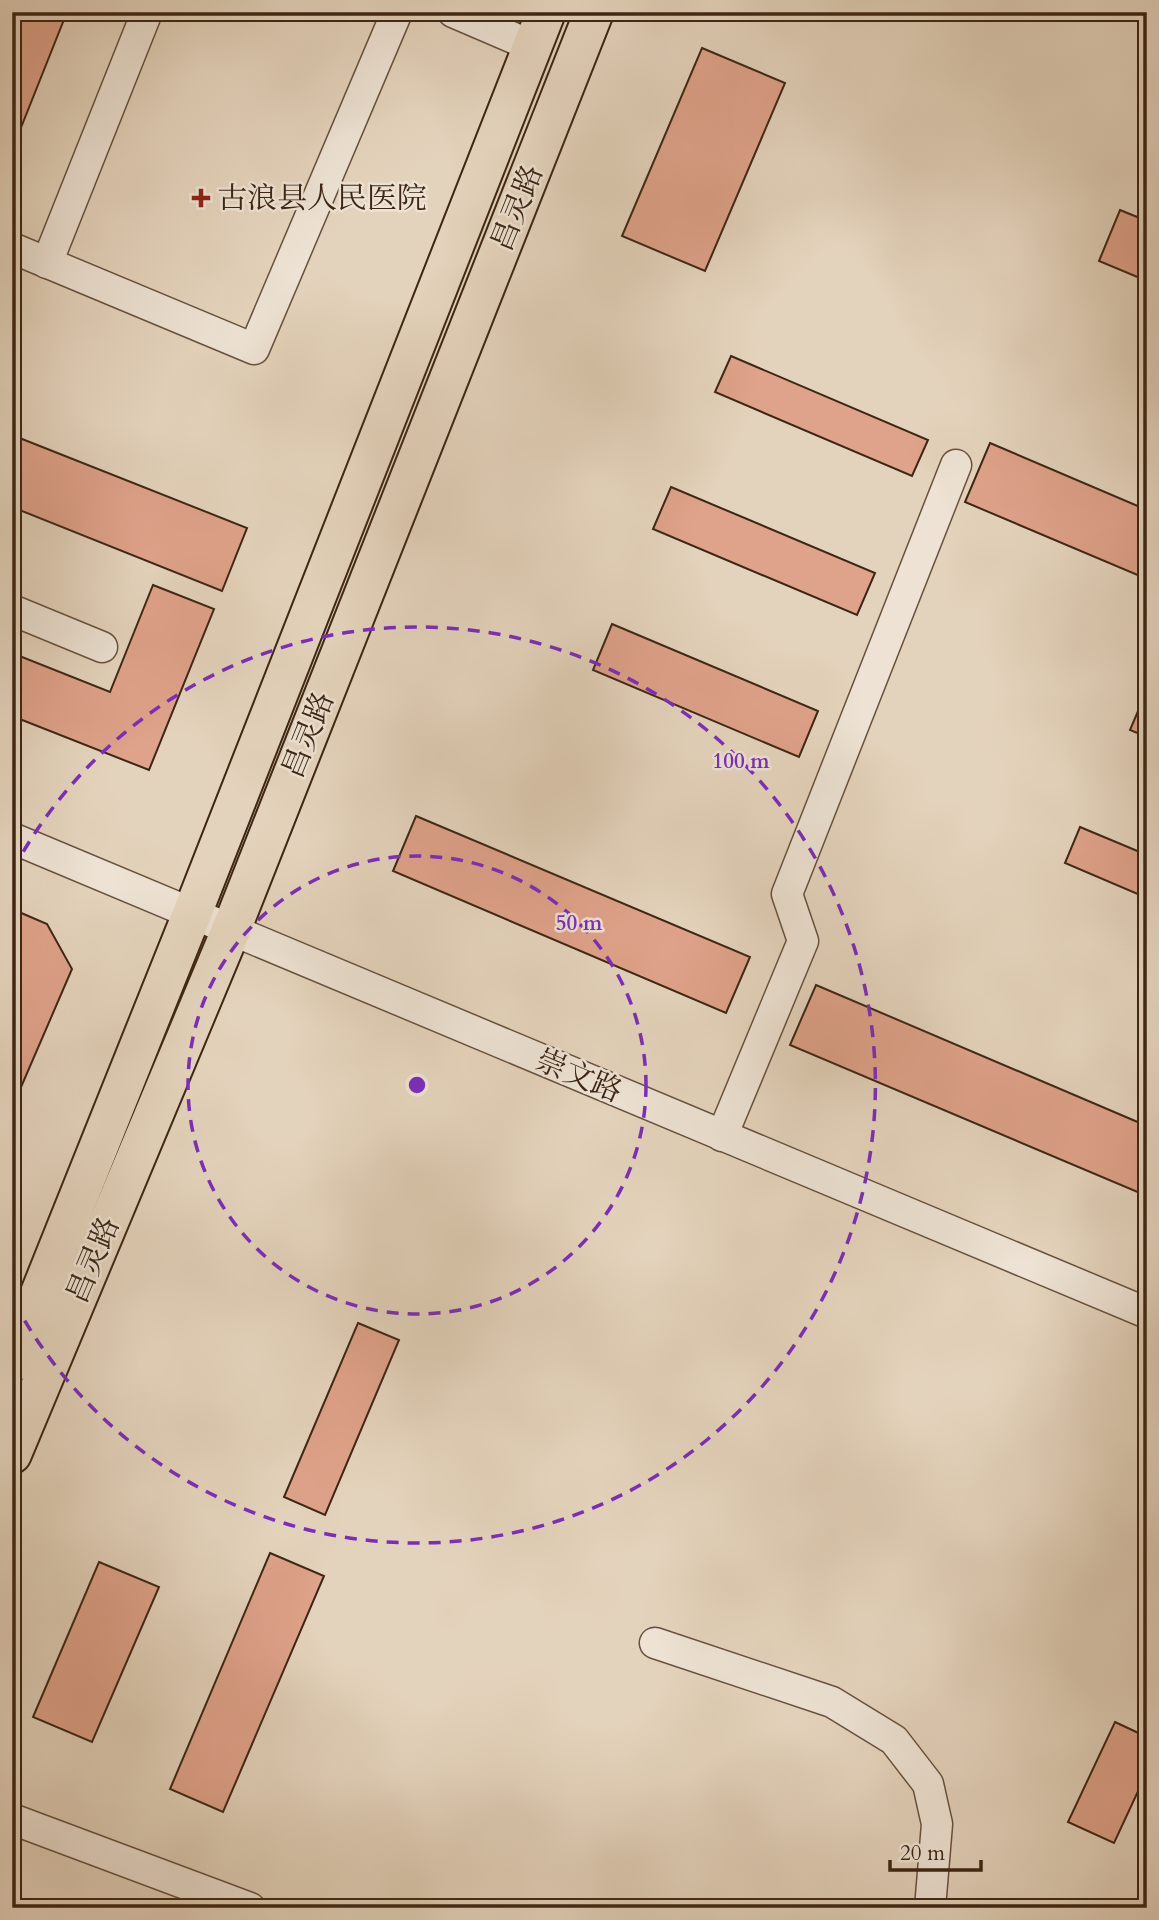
<svg xmlns="http://www.w3.org/2000/svg" width="1159" height="1920" font-family="Cardo,'Noto Serif SC',serif">
<rect width="100%" height="100%" fill="#e4d3bc"/>
<filter id="stains"><feTurbulence type="fractalNoise" baseFrequency=".00286" numOctaves="4"/><feColorMatrix values="0 0 0 0 .2 0 0 0 0 .09 0 0 0 0 .02 0 0 0 .5 -.17"/></filter>
<radialGradient id="worn" r=".72"><stop offset=".6" stop-color="#630" stop-opacity="0"/><stop offset="1" stop-color="#630" stop-opacity=".3"/></radialGradient>
<g fill="#dfa28a" stroke="#3d2614" stroke-width="2">
<polygon points="12,12 67,12 20,130 12,127"/>
<polygon points="702,48 785,83 705,271 622,236"/>
<polygon points="1120,210 1147,221 1147,281 1099,261"/>
<polygon points="731,356 928,440 912,476 715,392"/>
<polygon points="12,435 247,528 222,591 12,507"/>
<polygon points="990,443 1147,510 1147,579 965,502"/>
<polygon points="671,487 875,573 857,615 653,529"/>
<polygon points="153,585 214,609 149,770 12,716 12,653 110,692"/>
<polygon points="612,624 818,711 799,757 593,670"/>
<polygon points="1147,690 1147,737 1130,730"/>
<polygon points="416,816 750,957 726,1013 393,871"/>
<polygon points="1080,827 1147,855 1147,898 1065,863"/>
<polygon points="12,909 47,924 72,969 12,1108"/>
<polygon points="816,985 1147,1126 1147,1196 790,1045"/>
<polygon points="358,1323 399,1340 325,1515 284,1497"/>
<polygon points="270,1553 324,1576 223,1812 170,1789"/>
<polygon points="99,1562 159,1587 92,1742 33,1717"/>
<polygon points="1115,1722 1147,1737 1147,1772 1114,1843 1068,1822"/>
</g>
<g fill="none" stroke-linecap="round" stroke-linejoin="round">
<defs>
<g id="minor">
<polyline points="453,12 532,46"/>
<polyline points="12,248 254,349 397,12"/>
<polyline points="47,263 147,12"/>
<polyline points="12,610 102,647"/>
<polyline points="12,838 1147,1313"/>
<polyline points="722,1136 803,941 787,894 956,465"/>
<polyline points="655,1643 832,1702 894,1740 928,1784 937,1824 930,1908"/>
<polyline points="12,1819 250,1908"/>
</g>
<g id="major">
<polyline points="12,1363 192,914 546,12"/>
<polyline points="12,1454 231,930 594,12"/>
</g>
</defs>
<use href="#minor" stroke="#67513e" stroke-width="33"/>
<use href="#major" stroke="#3d2614" stroke-width="42"/>
<use href="#minor" stroke="#ede2d3" stroke-width="30"/>
<use href="#major" stroke="#e4d3bc" stroke-width="38"/>
</g>
<g fill="none" stroke="#7b2cbf" stroke-width="3.5" stroke-dasharray="12 9">
<circle cx="417" cy="1085" r="229"/>
<path d="M13 870A458 458 0 1 1 13 1300"/>
</g>
<path fill="#8f2418" stroke="#ede2d3" stroke-width="2.5" d="M197.5 187.5h7v7h7v7h-7v7h-7v-7h-7v-7h7z"/>
<g text-anchor="middle" dominant-baseline="central" stroke-width="5" stroke-linejoin="round" paint-order="stroke">
<g font-size="30" fill="#3d2614" stroke="#ede2d3" text-anchor="start">
<text x="217" y="198">古浪县人民医院</text>
</g>
<g font-size="30" fill="#3d2614" stroke="#ede2d3">
<text transform="translate(517 208) rotate(-68)">昌灵路</text>
<text transform="translate(308 735) rotate(-68)">昌灵路</text>
<text transform="translate(579 1076) rotate(23)">崇文路</text>
<text transform="translate(93 1260) rotate(-67)">昌灵路</text>
</g>
</g>
<circle cx="417" cy="1085" r="10" fill="#7b2cbf" stroke="#ede2d3" stroke-width="3.5"/>
<g font-size="21" text-anchor="middle" font-weight="bold" fill="#7b2cbf" stroke="#ede2d3" stroke-width="5" stroke-linejoin="round" paint-order="stroke">
<text x="741" y="768">100 m</text>
<text x="579" y="930">50 m</text>
</g>
<rect width="1159" height="1920" fill="none" stroke="#e4d3bc" stroke-width="42"/>
<rect x="14" y="14" width="1131" height="1892" fill="none" stroke="#3d2614" stroke-width="3.5"/>
<rect x="21" y="21" width="1117" height="1878" fill="none" stroke="#3d2614" stroke-width="2"/>
<path d="M890 1860v10h91v-10" fill="none" stroke="#3d2614" stroke-width="3.5"/>
<text x="900" y="1860" font-size="21" fill="#3d2614" stroke="#ede2d3" stroke-width="5" paint-order="stroke">20 m</text>
<rect width="100%" height="100%" filter="url(#stains)"/>
<rect width="100%" height="100%" fill="url(#worn)"/>
</svg>
